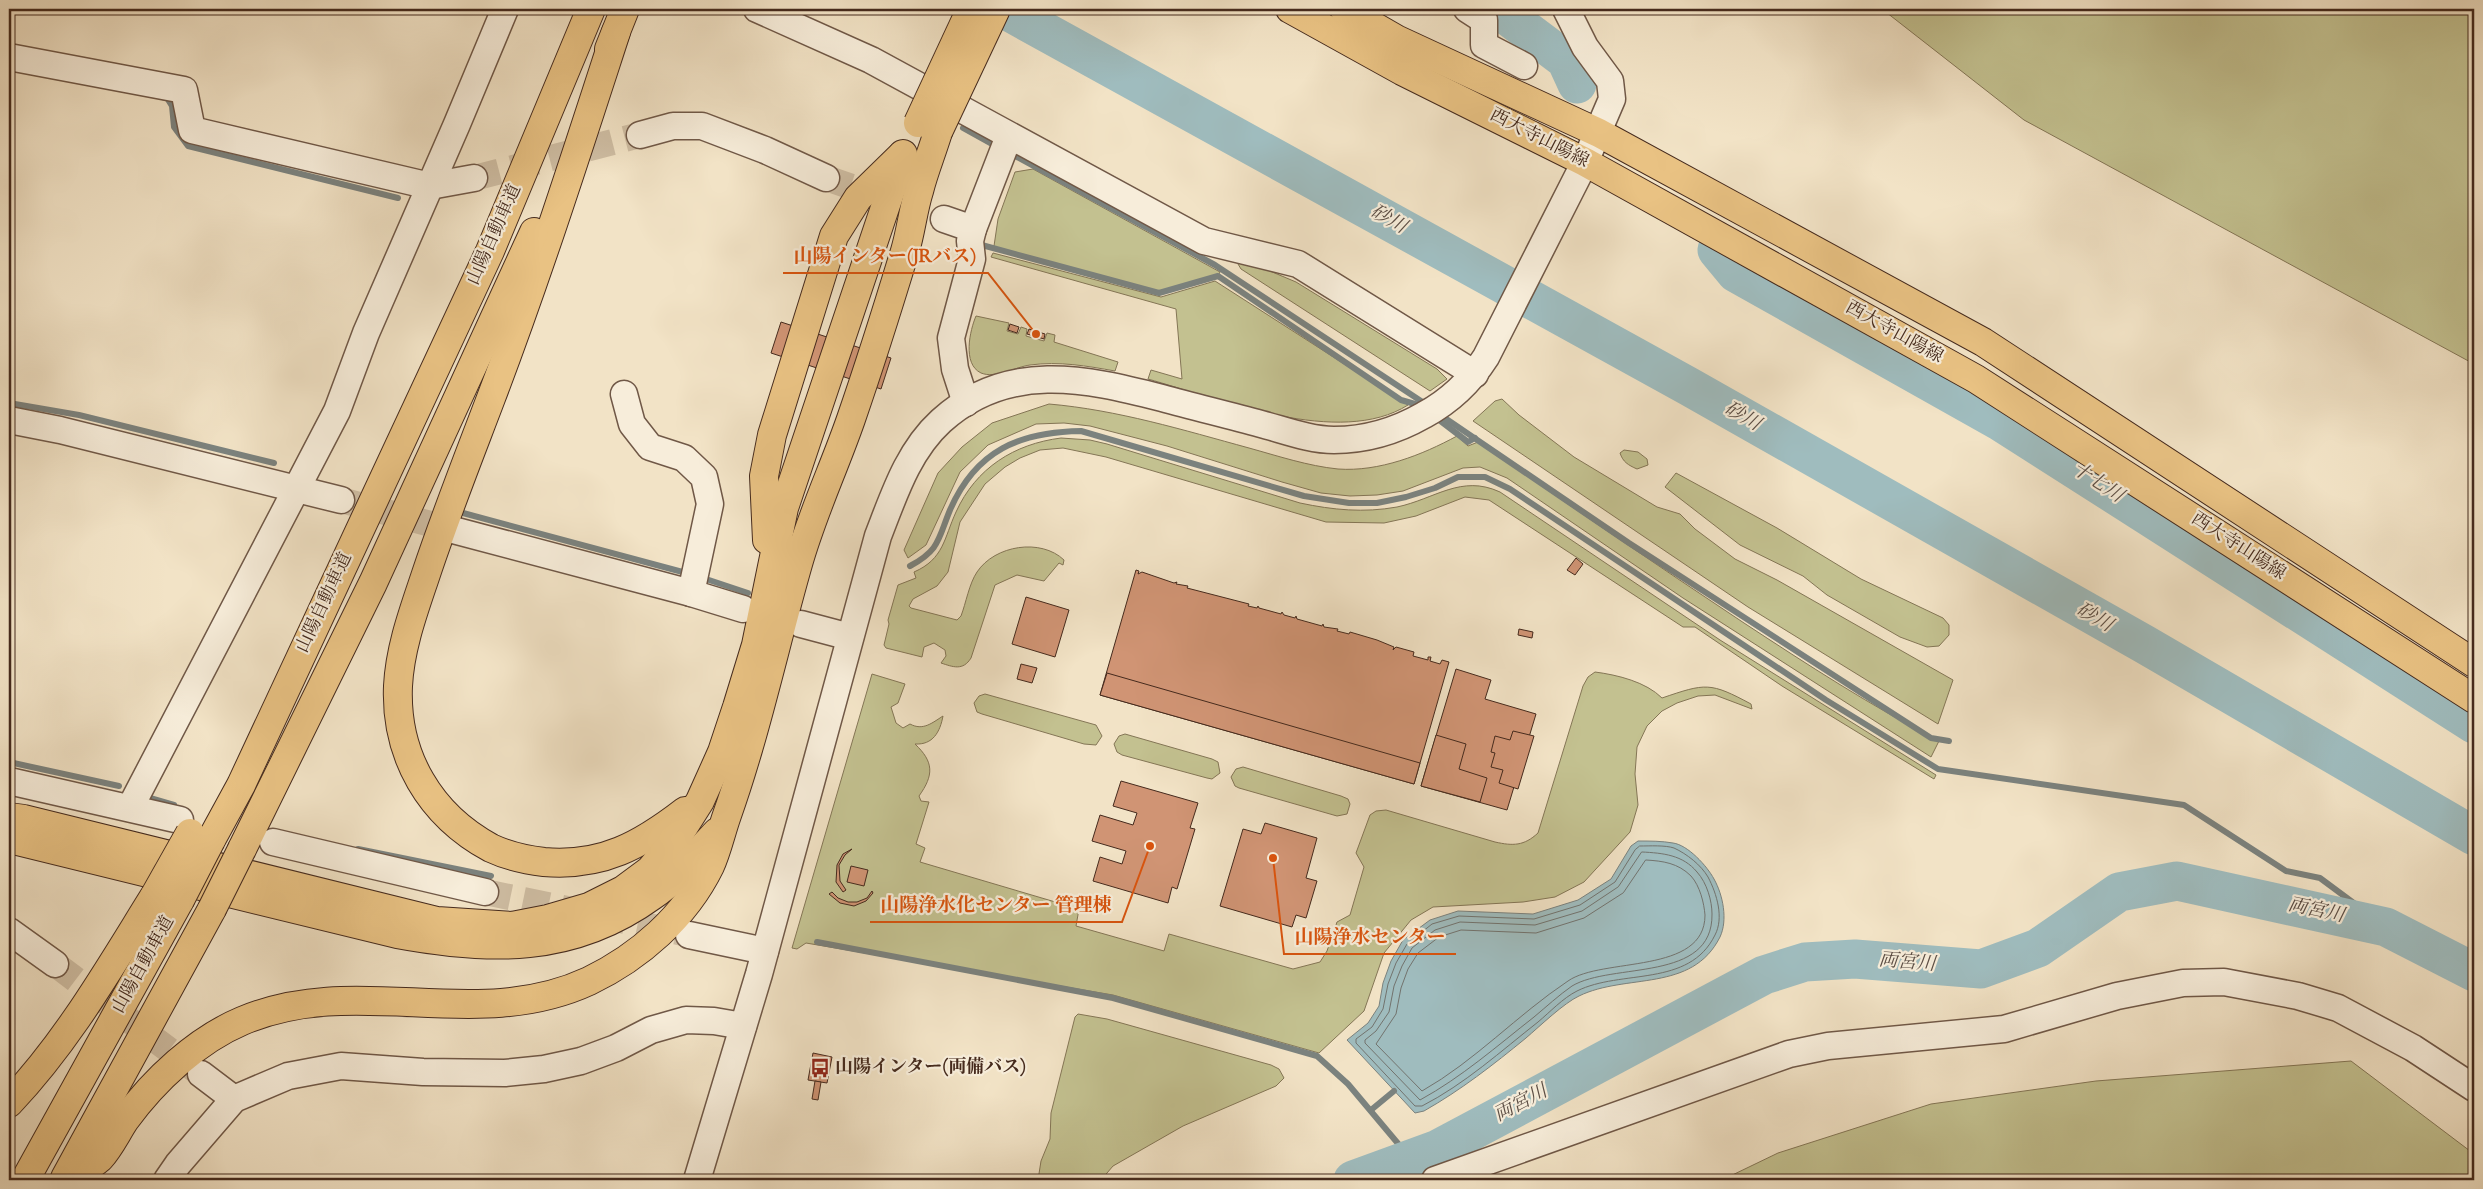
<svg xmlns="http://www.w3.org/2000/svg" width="2483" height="1189" font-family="'Sorts Mill Goudy','Noto Serif JP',serif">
<rect width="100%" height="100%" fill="#f2e3c6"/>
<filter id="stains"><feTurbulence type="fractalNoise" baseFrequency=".004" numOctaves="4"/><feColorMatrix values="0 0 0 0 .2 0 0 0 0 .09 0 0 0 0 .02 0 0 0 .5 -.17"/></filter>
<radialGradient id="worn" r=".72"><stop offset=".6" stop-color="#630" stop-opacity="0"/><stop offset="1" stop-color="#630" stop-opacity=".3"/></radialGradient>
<g fill="#c3c190" stroke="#847656">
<polygon points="1882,9 2474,9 2474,364 2024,120"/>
<polygon points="1033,169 1220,272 1218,276 1157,292 996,249 994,246 998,219 1015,172"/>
<path d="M993,253L1161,297L1215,281L1408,405C1340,448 1219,399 1148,379L1151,370L1182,379L1176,309L991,257Z"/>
<polygon points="1239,258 1296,282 1437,369 1447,379 1430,391 1241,269 1235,259"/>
<path d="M976,316L1009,323L1007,331L1018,334L1021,327L1027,329L1026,336L1044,341L1047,333L1055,335L1054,342L1118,362L1115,371C1087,366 1059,361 1030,365C1015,367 996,379 981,373C962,364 970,330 976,316Z"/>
<polygon points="1502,399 1519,415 1574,457 1657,507 1680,514 1695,529 1735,559 1777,580 1953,680 1938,724 1748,607 1473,421 1495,401"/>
<path d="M1049,404C1118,410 1183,430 1249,448C1278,456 1308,466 1338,469C1379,472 1422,455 1457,436L1468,446L1478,442C1566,503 1655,564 1744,623C1808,665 1871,706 1939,741L1931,757L1683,598L1507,478L1480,467L1463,468L1403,491L1377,495L1350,496L1321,493L1282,482L1167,446L1090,426L1064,423L1036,424L988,445L960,472L926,545L908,558L904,550L938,473L962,447L992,423Z"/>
<path d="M1061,438L1090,440L1107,444L1300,503C1333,510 1364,513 1397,507C1435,499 1461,474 1500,492L1720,640L1936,775L1934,779L1782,686L1695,627H1683L1489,500L1465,497L1416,516L1384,523L1326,522L1106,457L1063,448L1040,450L1020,458L1005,467L985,484L960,522L948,572L937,586L913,599L909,606L911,608L957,620L961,616C966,603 969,584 977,572C995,545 1041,538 1064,560L1063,565L1059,563L1044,581L1017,575L995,585L971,658C963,671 953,667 941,663L946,656L945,650L934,643L924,647L922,657L886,648L884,645L889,624L888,620L898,585L916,578L914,572C944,559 944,538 956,512C976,468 1014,444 1061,438Z"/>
<path d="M1624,450L1638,452L1647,459L1648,465L1637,469C1628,465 1623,462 1620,453Z"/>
<polygon points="1676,473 1777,528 1861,579 1943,618 1949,625 1949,635 1939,646 1927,647 1900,637 1827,595 1803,576 1740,545 1665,487"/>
<path d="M1595,672C1618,675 1646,682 1662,698C1706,683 1710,682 1751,704L1752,709L1715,695L1698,696L1677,703L1662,711L1647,726L1637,747L1635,774L1638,805L1630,832L1584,882L1555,897L1523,902L1433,907L1411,920L1384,953L1364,1011L1319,1053L1113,995L806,943L797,949L792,948L872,674L905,684L898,703L891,707L896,723L903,728L910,724C923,731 932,723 943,716C940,732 933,745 915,744C934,762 934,775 919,796L921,801L929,802L916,844L925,848L920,862L1079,909L1076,926L1164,951L1169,934L1293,969L1320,962L1327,951L1337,922L1350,915L1364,867L1356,853L1370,815L1376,811L1386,810L1495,842C1513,846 1524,846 1538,833L1583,686L1588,677Z"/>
<polygon points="985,694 1096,725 1102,736 1096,745 1084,744 982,714 977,712 974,703 979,696"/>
<polygon points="1125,734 1212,759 1218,762 1220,773 1212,779 1207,778 1122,755 1117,752 1114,744 1119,736"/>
<polygon points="1243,767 1341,796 1348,799 1350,804 1347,814 1337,816 1239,788 1235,786 1231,777 1236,769"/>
<polygon points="1078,1014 1107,1019 1271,1065 1279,1069 1284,1078 1276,1086 1183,1126 1113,1166 1101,1180 1038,1180 1041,1161 1050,1139 1051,1113 1075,1017"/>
<polygon points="2351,1061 2474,1154 2474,1180 1722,1180 1778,1153 1931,1104 2096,1081"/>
</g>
<path fill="#9fbcbe" stroke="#7b827e" d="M1638,841C1650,841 1662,841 1673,843C1688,845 1707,866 1714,879C1723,895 1728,920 1720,937C1692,993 1626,973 1579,996C1564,1003 1540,1026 1526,1038C1493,1065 1461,1090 1424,1111L1415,1113L1347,1040L1368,1023L1379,1006L1383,983L1391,961L1403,940L1430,920L1458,911L1533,914L1578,900L1611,879L1631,846Z"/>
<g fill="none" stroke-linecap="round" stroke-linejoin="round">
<g stroke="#72736e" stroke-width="1">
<path d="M1640,846C1650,846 1665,845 1674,848C1687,854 1701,865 1708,877C1717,894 1724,918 1715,935C1689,988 1621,969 1577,991C1563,998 1550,1012 1538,1022C1501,1051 1465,1084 1422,1106H1415L1356,1043V1039L1372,1027L1383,1009L1388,984L1396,963L1407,944L1432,924L1459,916L1534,919L1580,905L1615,882L1635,850Z"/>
<path d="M1642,852C1663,853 1683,855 1697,872C1707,883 1712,901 1712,914C1713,983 1612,962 1572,986C1559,995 1546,1007 1534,1017C1497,1046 1462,1077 1420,1100L1365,1043V1040L1376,1031L1389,1012L1394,986L1402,966L1412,948L1435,930L1460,922L1535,925L1582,911L1618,887Z"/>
<path d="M1646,860C1663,861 1678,863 1691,876C1700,886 1704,903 1705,915C1705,975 1602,957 1568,981C1517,1015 1475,1061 1422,1091L1376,1044L1396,1014L1401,988L1408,969L1418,953L1439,937L1461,930L1536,933L1584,918L1623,893Z"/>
</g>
<g stroke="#7b827e" stroke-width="6">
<polyline points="162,97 167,98 172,106 174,127 188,146 398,198"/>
<polyline points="963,128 999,148"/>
<polyline points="1008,152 1215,265 1427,405"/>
<polyline points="978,244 1159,293 1218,276 1401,400 1422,406"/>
<polyline points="9,403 79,415 274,463"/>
<polyline points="1439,414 1629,543 1931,738 1949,741"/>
<polyline points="1434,416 1468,442 1475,438"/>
<polyline points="463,513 690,574"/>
<path d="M910,566C940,550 938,539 950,510C976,450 1020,432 1081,431L1304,496L1349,503H1377L1406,497L1435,488L1458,477H1485L1510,489L1826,700L1938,769L2184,805L2286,871L2320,878L2386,927"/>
<polyline points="700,577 748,593"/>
<polyline points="9,762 119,786"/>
<polyline points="143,796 174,805"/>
<polyline points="358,849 491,876"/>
<polyline points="817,942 1113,998 1317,1056 1348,1084 1411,1159"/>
<polyline points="1371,1110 1394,1091"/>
</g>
<g stroke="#9fbcbe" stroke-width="39">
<polyline points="1004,9 1688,386 2144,644 2474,836"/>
<polyline points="1498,9 1566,60 1577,84"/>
<polyline points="1717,250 1736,273 2001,422 2474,724"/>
<polyline points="1353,1180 1438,1149 1764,975 1805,962 1855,959 1981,969 2038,948 2119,892 2177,881 2386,927 2474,972"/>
</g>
</g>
<g fill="#d09474" stroke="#452a1d">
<polygon points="781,322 891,358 881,389 771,353"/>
<polygon points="1010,324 1019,327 1017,333 1008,330"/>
<polygon points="1029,329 1045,334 1044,339 1027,334"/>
<polygon points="1576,558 1583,564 1575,575 1567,570"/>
<polygon points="1136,570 1139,571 1138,574 1142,572 1174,583 1177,582 1176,584 1188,586 1187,588 1249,604 1248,606 1257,608 1258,606 1259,608 1281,614 1282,612 1284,615 1295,618 1296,616 1297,619 1322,626 1323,624 1324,627 1338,629 1337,631 1349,634 1350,632 1377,640 1394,647 1393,650 1396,647 1414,652 1413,656 1428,660 1428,657 1431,657 1430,661 1440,664 1442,660 1449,662 1414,784 1100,695"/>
<polygon points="1026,597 1069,610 1055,657 1012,644"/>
<polygon points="1519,629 1533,632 1532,638 1518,635"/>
<polygon points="1021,664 1037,668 1032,683 1017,679"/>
<polygon points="1456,669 1491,680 1485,699 1536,714 1507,810 1421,786"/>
<polygon points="1107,673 1420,763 1414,784 1100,695"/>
<polygon points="1513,731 1534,736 1518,789 1499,783 1503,770 1491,767 1495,753 1491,752 1495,736 1510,740"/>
<polygon points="1436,735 1466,744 1459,769 1487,778 1480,802 1421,786"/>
<polygon points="1121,781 1198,803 1190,828 1195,829 1177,889 1172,887 1168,903 1093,881 1100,857 1122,864 1126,851 1092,841 1100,815 1133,825 1137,813 1113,806"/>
<polygon points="1265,823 1317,838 1306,878 1317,881 1306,918 1296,915 1292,927 1220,906 1243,829 1261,834"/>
<polygon points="852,849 845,855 839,865 840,881 846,890 843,892 836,882 837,865 843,854"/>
<polygon points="851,866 868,870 864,886 847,882"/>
<polygon points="872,891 873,893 866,901 854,906 840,903 829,894 832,892 838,898 848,902 857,902 867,898"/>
<polygon points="813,1053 832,1057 827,1083 808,1080"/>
<polygon points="815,1081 821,1082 818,1100 812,1099"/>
</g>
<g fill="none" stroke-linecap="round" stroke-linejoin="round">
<g stroke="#cfbea4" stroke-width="26" stroke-dasharray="26 13" stroke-linecap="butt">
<polyline points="474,178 640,135"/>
<polyline points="826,178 944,219"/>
<polyline points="341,500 453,530"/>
<polyline points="485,892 683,933"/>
<polyline points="55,964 198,1072"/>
</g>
<defs>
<g id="minor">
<polyline points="757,9 871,60 1204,241 1298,264 1475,374"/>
<polyline points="1467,9 1484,20 1484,45 1524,66"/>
<polyline points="9,57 184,90 192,130 430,186 474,178"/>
<polyline points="640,135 673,126 702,126 765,150 826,178"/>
<polyline points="944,219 973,229"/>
<polyline points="624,394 632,424 650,447 684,458 704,477 710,504 691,593"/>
<polyline points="966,403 955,369 951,338 972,259 970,241 973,229 1009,136"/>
<polyline points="9,420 60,430 341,500"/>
<polyline points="453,530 691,593 743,609"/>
<polyline points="801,624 850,637"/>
<polyline points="9,781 180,820"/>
<polyline points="130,808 337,411 366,333 457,124 505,9"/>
<polyline points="273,842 485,892"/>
<polyline points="9,931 55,964"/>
<polyline points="689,935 765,951"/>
<polyline points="201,1074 234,1099"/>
<polyline points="167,1180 178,1164 234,1099 288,1076 341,1066 423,1072 505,1073 544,1069 581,1061 616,1048 651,1030 686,1020 714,1021 743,1026"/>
<path d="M697,1180L759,974L878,536C894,495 908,451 941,421C1007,361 1085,378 1162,398C1195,407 1228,415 1261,424C1284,430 1310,440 1334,440C1367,440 1396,431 1424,415C1450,401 1470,382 1486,357L1585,162L1612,99L1610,81L1585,47L1566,9"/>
<polyline points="1435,1180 1789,1054 1828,1046 2004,1029 2117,996 2183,983 2224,982 2298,996 2338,1008 2413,1048 2474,1088"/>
</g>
<g id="major">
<polyline points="1290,9 1402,71 1585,162 1976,379 2474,699"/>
<polyline points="1344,9 1396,39 1599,133 1983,342 2474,663"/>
</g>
<g id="highway">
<path d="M616,32C576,155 537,277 491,398C469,456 446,514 426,574C414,610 400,647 398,686C395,756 430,815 491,848C508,856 526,860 544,862C602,867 641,845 685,811"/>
<polyline points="609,49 625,9"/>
<polyline points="767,540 764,476 772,435 834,236 858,198 901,156"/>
<polyline points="9,817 24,819 437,921 512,926 548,919 589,907 623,890 650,870 676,839 700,801 722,752 737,707 756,645 784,508 903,154"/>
<path d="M9,839L397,934C489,951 572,954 652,896C677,879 696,854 717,832"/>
<polyline points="211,840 241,785 490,251 591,9"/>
<polyline points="242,849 373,583 534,232"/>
<path d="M9,1103C68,1041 110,967 155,895"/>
<polyline points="65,1178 212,909"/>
<polyline points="25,1180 180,900"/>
<path d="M68,1180C78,1173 91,1166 100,1158C110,1147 117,1132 125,1120C154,1080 197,1040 242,1021C357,972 475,1034 589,981C639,957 685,917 710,866C717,851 721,832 727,815C756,733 774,648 798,564C812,514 834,468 851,419C870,364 888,307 905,251C911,231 913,210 919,191C924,171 932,152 938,132"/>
</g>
</defs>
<use href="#minor" stroke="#705847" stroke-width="29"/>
<use href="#major" stroke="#452a1d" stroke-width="30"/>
<use href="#highway" stroke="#452a1d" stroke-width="30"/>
<use href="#minor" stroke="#f7edda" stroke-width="26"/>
<use href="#major" stroke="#e9c283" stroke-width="28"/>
<use href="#highway" stroke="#e9c283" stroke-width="28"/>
<defs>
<g id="highway-bridge">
<polyline points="918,123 971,9"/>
<polyline points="938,132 996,9"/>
<polyline points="155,895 190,833"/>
<polyline points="180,900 211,840"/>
<polyline points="212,909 242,849"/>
</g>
</defs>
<use href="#highway-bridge" stroke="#452a1d" stroke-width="30" stroke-linecap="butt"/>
<use href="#highway-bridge" stroke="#e9c283" stroke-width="28"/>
</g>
<defs>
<symbol id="bus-bare" viewBox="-9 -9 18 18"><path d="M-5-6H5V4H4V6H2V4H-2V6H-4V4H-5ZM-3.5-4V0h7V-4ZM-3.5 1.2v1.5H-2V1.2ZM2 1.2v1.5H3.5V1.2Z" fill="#8f2418" stroke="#f7edda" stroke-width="2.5" paint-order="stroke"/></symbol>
</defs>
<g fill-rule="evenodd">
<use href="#bus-bare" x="806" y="1054" width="28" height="28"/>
</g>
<g text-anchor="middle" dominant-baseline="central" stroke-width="4.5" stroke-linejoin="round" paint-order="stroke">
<g font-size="18" fill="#452a1d" stroke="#f7edda">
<text transform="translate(1539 139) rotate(27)">西大寺山陽線</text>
<text transform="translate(495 235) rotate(-66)">山陽自動車道</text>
<text transform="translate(1894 333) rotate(29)">西大寺山陽線</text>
<text transform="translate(2238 547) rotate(33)">西大寺山陽線</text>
<text transform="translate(325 603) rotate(-65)">山陽自動車道</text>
<text transform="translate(144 965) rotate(-61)">山陽自動車道</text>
</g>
<g font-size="18" font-weight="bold" fill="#452a1d" stroke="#f7edda" text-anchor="start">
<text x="835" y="1068">山陽インター(両備バス)</text>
</g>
<g font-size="19" font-style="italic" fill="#5c4e45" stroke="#f7edda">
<text transform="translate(1388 220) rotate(29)">砂川</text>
<text transform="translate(1742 417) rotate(30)">砂川</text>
<text transform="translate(2097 483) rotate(33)">十七川</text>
<text transform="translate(2094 618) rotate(30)">砂川</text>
<text transform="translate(2316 911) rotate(12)">両宮川</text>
<text transform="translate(1907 963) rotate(5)">両宮川</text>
<text transform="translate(1521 1104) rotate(-28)">両宮川</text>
</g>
</g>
<path fill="none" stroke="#d8540e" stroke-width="2" d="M1036 334L988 273H783M1150 846L1122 922H870M1273 858L1284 954H1456"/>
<g fill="#d8540e" stroke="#f7edda" stroke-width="2">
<circle cx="1036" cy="334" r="5"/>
<circle cx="1150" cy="846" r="5"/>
<circle cx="1273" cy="858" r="5"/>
</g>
<g font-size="19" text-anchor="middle" font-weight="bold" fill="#d8540e" stroke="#f7edda" stroke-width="4.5" stroke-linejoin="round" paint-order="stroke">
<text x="885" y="262">山陽インター(JRバス)</text>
<text x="996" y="911">山陽浄水化センター 管理棟</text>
<text x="1370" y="943">山陽浄水センター</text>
</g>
<rect width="2483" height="1189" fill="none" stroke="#f2e3c6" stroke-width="30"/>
<rect x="10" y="10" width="2463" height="1169" fill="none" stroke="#452a1d" stroke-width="2.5"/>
<rect x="15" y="15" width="2453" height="1159" fill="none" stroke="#452a1d"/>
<rect width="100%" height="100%" filter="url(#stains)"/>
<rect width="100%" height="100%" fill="url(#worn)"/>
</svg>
